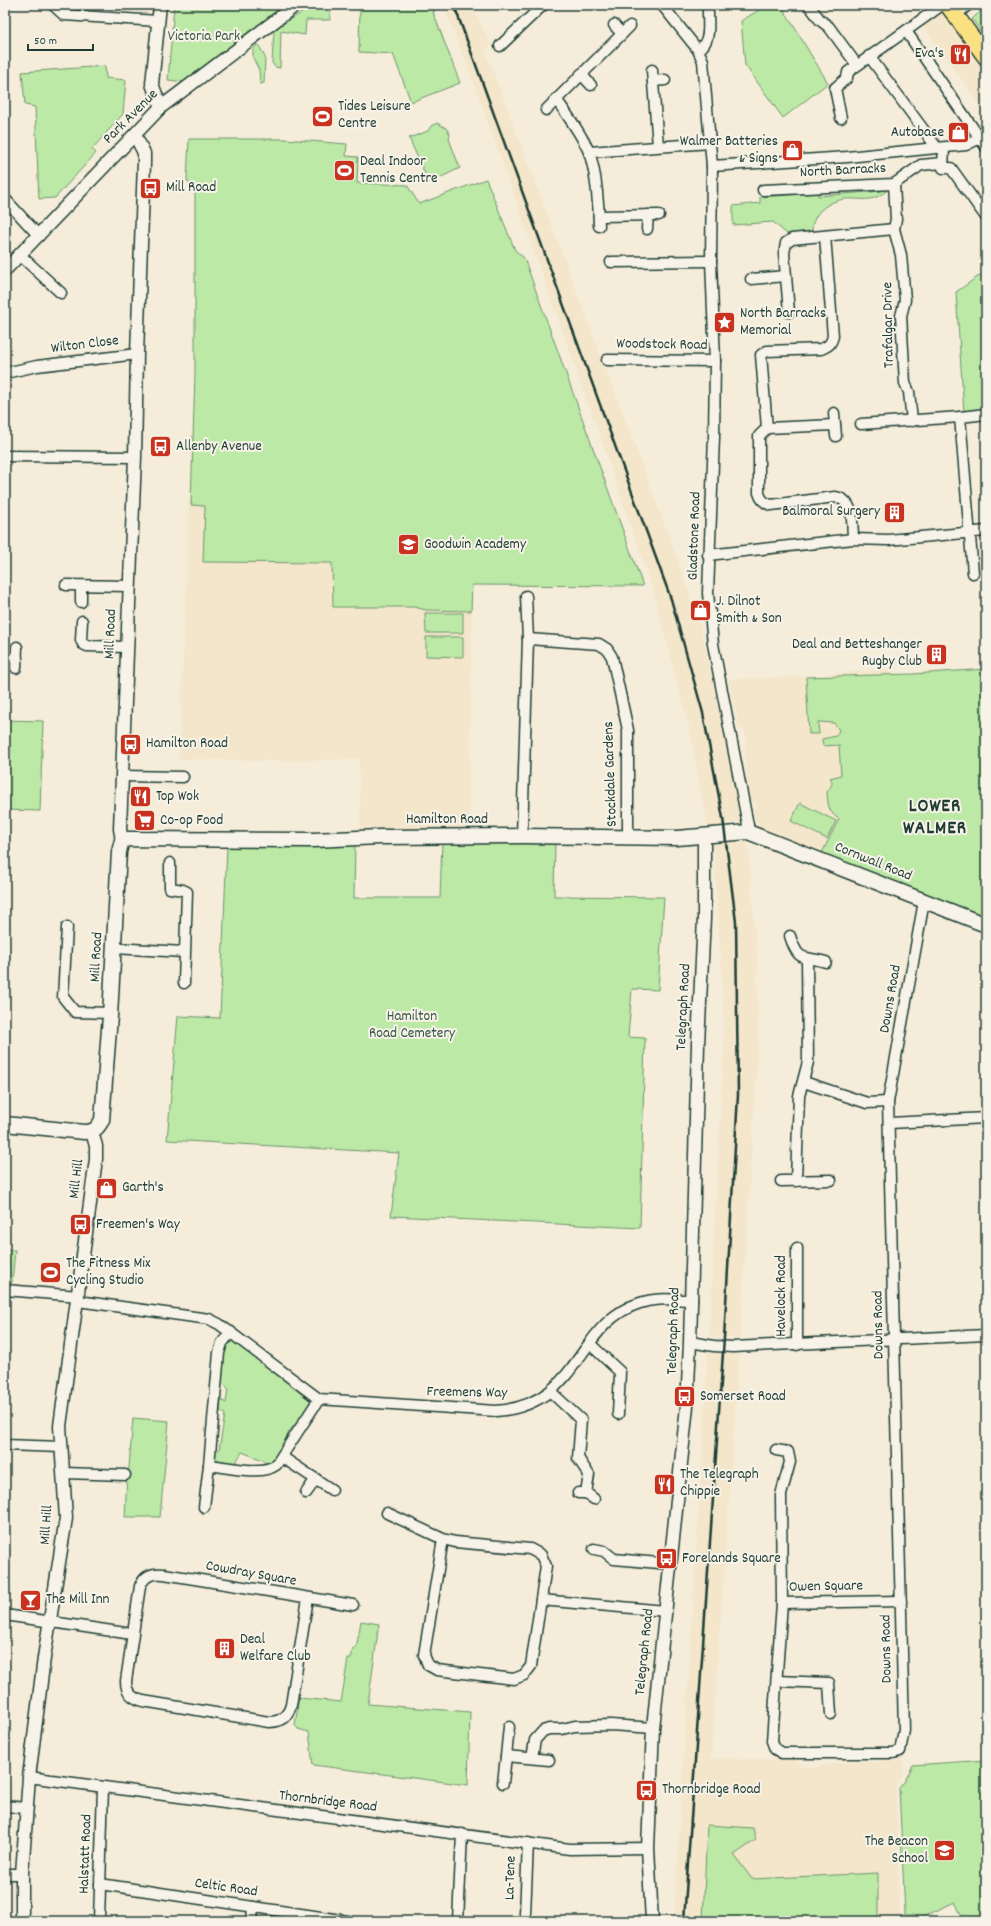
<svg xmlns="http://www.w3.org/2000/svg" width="991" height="1926" font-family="Dekko,sans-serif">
<rect width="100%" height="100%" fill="#f5edda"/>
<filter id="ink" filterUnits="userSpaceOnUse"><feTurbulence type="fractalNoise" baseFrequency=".025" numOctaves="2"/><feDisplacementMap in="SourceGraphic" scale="8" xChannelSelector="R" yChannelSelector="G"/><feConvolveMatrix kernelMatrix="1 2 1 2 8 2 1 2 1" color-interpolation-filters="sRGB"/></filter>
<g filter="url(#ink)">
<g fill="#f3e6ca">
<polygon points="443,5 472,5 491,45 485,50 621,408 680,566 703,636 742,822 708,827 689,727 654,594 600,436 467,64"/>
<polygon points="942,9 986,71 986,112 922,25"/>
<polygon points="524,258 643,586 472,585 469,829 361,832 359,759 278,761 179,759 195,373"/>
<polygon points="890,668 897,675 913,674 935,898 762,829 755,820 752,809 757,808 756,802 750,802 744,748 747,741 744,730 739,727 728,679 806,677"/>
<polygon points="747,838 757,956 758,1045 740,1338 709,1336 724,1045 722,976 713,845"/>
<polygon points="708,1353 739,1355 711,1758 793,1760 803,1767 816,1767 838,1763 893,1761 901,1758 904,1767 902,1777 896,1786 900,1921 674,1921"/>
</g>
<g fill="#bce9a6" stroke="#6e936d">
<polygon points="174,5 296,5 193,83 168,80"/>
<path d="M313,5H330V20H306L305,35L281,31L280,68L275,67L272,63L274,31C285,20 301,15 313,5Z"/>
<polygon points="360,5 426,5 435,11 433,12 460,83 411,102 393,54 359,52"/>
<polygon points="767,5 781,5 828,83 783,118 745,65 741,21"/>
<polygon points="981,11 986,18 986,38 972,19"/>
<polygon points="258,44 265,57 264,83 260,84 259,70 253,58 253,49"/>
<polygon points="105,66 106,78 126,80 123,114 92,149 96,153 55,198 39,199 35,107 25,105 22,72"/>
<polygon points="437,123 446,128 450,134 449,139 460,168 429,183 409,138 428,131 431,126"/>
<polygon points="189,139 285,139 347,144 346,156 358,157 357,183 407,185 419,204 486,179 515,250 524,258 643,586 472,585 471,611 426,610 414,607 333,607 332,563 203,562 205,506 191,505 195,373 195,189 187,181"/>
<path d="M882,186L890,188C885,192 880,196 874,198C864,201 855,198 845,199C828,201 812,213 812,231L787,234L773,222L733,225V206L760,203V197L818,193V196L882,191Z"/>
<polygon points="986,271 986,411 964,413 956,292"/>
<polygon points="425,613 463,613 463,633 426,633"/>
<polygon points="426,637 463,637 463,657 426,656"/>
<path d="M986,669V918L822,853L839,819C828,812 828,805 827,792C830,787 835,783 830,778L841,775L839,745L823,746L822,739L836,736L839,730L834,723L818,722L819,734H809L806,677L913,674Z"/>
<polygon points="5,720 43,721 40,811 5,810"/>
<polygon points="800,803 836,821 827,839 791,821"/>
<polygon points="355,842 354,898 440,898 442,842 555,843 554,896 664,897 658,990 632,989 628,1037 645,1038 640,1228 391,1216 399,1153 167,1140 178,1016 220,1018 227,845"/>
<polygon points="7,1250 15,1250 12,1283 5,1282"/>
<path d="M233,1341L312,1402L300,1423C282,1428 286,1455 273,1464C269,1466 264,1467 260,1468L265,1461L242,1452L236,1462L232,1465C218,1462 214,1463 214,1448L219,1450L225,1414L220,1411L221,1400L226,1403L228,1388L219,1381L222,1351L228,1343Z"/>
<polygon points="133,1418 169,1421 160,1517 125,1517 127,1474 129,1467"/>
<polygon points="361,1621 379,1624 368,1704 470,1712 468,1785 313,1765 309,1732 298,1729 295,1725 299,1698 341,1702 348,1659 351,1659 353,1648 356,1649"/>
<polygon points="986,1760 986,1915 979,1921 964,1921 955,1902 918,1919 913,1915 905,1915 899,1788 905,1781 913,1765"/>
<polygon points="707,1825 753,1828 756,1840 734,1855 752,1879 878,1873 878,1921 703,1921"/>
</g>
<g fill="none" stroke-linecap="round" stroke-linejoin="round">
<defs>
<g id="minor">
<polyline points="53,5 64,15 158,21"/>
<polyline points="662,5 698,50 703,61 712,166 711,261 715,361 714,437 708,593 713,644 748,825 748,832"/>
<polyline points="809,5 820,20 829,27 854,61"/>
<polyline points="955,15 968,5"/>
<polyline points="614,25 622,34"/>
<polyline points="906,31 986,147"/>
<polyline points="500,46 543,5"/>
<path d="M698,50C713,41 707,20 708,5"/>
<polyline points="869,56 937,148"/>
<polyline points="652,70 658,146"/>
<polyline points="581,74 591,85"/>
<polyline points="653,81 665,80"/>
<path d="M556,99C568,116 581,133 589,152C596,172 599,205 599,226"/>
<polyline points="546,110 630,26"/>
<polyline points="841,118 835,88 847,78 848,72 942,5"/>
<polyline points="944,148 943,168 951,168 986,217"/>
<polyline points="589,152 710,143"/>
<polyline points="712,166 847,157 966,145 986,135"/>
<polyline points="763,190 894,184 921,165 943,163"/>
<polyline points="5,199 39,236"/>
<polyline points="599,216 659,215"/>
<polyline points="647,229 648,215"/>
<polyline points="894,229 901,255 905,300 901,316 905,383 909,392 912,421"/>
<path d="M825,236L833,336C831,344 829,346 821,349L767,351L761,355L767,428L759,436V493C761,500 764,503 771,505L835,497C855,500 852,523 853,539"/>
<polyline points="20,255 61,293"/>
<polyline points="611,262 711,261"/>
<polyline points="751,279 786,276"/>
<polyline points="789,312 784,253 786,243 792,239 894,229 896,219 894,184"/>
<polyline points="607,360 715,361"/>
<polyline points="5,373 37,366 137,354"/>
<polyline points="834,413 836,436"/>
<polyline points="861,424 960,417"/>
<polyline points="767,428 835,425"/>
<polyline points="5,456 135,457"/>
<polyline points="708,555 853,539 888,540 986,531"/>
<polyline points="973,573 960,417 986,414"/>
<polyline points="66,585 129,586"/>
<polyline points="81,602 81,586"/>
<polyline points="82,621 81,640 83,644 87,646 127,647"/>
<polyline points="528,639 599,644 607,649 612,657 628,730 628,837"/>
<polyline points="5,658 17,658"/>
<polyline points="16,668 17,647"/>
<polyline points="122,776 183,777"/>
<polyline points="522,836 528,639 526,596"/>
<polyline points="170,863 170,888 183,890 187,892 184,983"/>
<polyline points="67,927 63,997 75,1012 111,1013"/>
<path d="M790,936C799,964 803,955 826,962"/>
<polyline points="114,948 184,952"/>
<polyline points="804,1082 867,1103 888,1102"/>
<polyline points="890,1123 986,1118"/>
<polyline points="781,1181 831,1180"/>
<polyline points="796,1181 799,1096 808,1062 807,959"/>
<polyline points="797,1248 797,1345"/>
<polyline points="5,1290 79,1296"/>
<path d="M78,1301L209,1319L219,1324L319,1399L496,1411C582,1405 575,1323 640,1303C657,1297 675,1300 692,1300"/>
<path d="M231,1332L222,1343L219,1353L209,1465C228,1467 261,1476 276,1465L319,1399"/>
<polyline points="690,1342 714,1346 733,1347 986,1335"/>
<polyline points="590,1344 620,1372 618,1414"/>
<polyline points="551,1392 581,1420 578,1458 589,1475 586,1493"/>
<polyline points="5,1445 61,1447"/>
<polyline points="776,1450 788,1452 790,1462 781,1495 782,1603 772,1741 775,1749 782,1753 893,1753 900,1751 904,1730 888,1102 924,901"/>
<polyline points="282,1457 332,1490"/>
<polyline points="64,1473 125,1475"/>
<polyline points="306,1493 316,1479"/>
<polyline points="578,1493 586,1493 594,1499"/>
<polyline points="204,1507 209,1465"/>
<polyline points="387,1513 443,1539 455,1542 530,1549 541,1555 546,1566 531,1666 524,1675 514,1679 437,1670 428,1665 424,1655 443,1539"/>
<polyline points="594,1549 604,1551 614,1559 670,1564"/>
<path d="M308,1598L291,1705C288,1716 281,1722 269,1722L143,1701C132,1698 126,1693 126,1681L140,1586C145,1575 152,1573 164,1574L353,1605"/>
<polyline points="541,1600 666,1611"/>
<polyline points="782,1603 901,1601"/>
<polyline points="5,1615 132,1634"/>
<polyline points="777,1681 829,1683 831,1714"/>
<polyline points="506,1756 509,1727"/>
<polyline points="532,1758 535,1740 543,1731 549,1729 562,1729 575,1726 611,1725 653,1728"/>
<polyline points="29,1777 570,1849 648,1848"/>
<polyline points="503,1783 506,1756 549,1760"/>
<polyline points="5,1806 26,1808"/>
<polyline points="5,1874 22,1874"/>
<polyline points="100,1884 348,1921"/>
<polyline points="525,1914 528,1843"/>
<polyline points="99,1921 103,1787"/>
<polyline points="252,1921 253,1907"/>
<polyline points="458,1921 462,1834"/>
</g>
<g id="tertiary">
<polyline points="160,5 152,84 161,107"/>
<polyline points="5,270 161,107 296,5"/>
<polyline points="122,840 120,829 122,776 135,457 137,354 144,163 144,153 135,135"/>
<polyline points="22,1921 22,1874 29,1777 44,1658 66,1518 60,1426 96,1159 96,1146 92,1132"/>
<polyline points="652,1921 648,1848 653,1728 687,1406 690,1343 698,1044 704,918 704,837"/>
</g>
<path id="secondary" d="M5,1124L84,1132C94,1132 97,1129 102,1120L110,1016L119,852L122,840L129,839L313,840L380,837L522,836L677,838L748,832L986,925"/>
<polyline id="primary" points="948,5 986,57"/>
</defs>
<use href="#minor" stroke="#1f3d34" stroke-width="13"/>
<use href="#tertiary" stroke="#1f3d34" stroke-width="15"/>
<use href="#secondary" stroke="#1f3d34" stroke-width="17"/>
<use href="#primary" stroke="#1f3d34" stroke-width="19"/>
<use href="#minor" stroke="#f7f3e8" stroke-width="10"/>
<use href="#tertiary" stroke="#f7f3e8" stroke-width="12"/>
<use href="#secondary" stroke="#f7f3e8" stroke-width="14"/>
<use href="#primary" stroke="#f9e181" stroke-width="16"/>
<polyline stroke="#1f3d34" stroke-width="2.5" points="454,5 671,599 703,713 723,818 736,922 738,1095 724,1338 684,1921"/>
</g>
</g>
<defs>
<symbol id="restaurant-square" viewBox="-11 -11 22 22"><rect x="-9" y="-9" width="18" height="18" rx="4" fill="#c8321e" stroke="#f7f3e8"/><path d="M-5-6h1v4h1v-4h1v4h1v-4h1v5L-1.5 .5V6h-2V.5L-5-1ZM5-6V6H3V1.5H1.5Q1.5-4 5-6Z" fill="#fff"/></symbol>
<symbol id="stadium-square" viewBox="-11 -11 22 22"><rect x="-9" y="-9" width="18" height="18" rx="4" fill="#c8321e" stroke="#f7f3e8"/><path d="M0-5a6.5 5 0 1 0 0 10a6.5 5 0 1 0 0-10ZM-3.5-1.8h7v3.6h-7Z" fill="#fff"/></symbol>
<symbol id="shop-square" viewBox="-11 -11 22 22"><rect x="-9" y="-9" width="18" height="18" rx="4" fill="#c8321e" stroke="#f7f3e8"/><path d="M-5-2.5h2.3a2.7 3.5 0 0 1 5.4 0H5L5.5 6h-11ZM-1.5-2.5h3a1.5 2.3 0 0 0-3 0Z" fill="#fff"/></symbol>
<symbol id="bus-square" viewBox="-11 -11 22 22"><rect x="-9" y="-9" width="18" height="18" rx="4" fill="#c8321e" stroke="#f7f3e8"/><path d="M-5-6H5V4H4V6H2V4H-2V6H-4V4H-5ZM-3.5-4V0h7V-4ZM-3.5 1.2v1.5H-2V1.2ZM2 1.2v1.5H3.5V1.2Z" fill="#fff"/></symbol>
<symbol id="sight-square" viewBox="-11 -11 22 22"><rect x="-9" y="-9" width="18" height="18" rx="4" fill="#c8321e" stroke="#f7f3e8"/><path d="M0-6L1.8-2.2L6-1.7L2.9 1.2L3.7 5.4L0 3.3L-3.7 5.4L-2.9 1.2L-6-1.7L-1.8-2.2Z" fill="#fff"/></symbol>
<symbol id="building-square" viewBox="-11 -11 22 22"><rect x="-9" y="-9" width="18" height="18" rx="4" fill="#c8321e" stroke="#f7f3e8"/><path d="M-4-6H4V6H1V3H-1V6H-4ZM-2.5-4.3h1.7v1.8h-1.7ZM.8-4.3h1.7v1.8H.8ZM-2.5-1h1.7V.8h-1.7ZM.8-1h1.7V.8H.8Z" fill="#fff"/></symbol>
<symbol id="school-square" viewBox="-11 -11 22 22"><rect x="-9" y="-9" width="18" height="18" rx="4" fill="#c8321e" stroke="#f7f3e8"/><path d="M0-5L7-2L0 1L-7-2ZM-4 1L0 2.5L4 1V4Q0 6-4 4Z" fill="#fff"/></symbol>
<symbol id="supermarket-square" viewBox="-11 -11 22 22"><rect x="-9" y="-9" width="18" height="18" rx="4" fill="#c8321e" stroke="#f7f3e8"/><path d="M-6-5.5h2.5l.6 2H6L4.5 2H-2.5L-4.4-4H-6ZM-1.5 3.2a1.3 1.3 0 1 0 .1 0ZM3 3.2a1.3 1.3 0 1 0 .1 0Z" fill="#fff"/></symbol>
<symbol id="bar-square" viewBox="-11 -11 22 22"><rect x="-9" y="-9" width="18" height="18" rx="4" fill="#c8321e" stroke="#f7f3e8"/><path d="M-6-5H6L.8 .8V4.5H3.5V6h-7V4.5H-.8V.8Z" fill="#fff"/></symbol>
</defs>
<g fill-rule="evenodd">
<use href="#restaurant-square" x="948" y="42" width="25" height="25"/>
<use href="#stadium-square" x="310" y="104" width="25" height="25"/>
<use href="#shop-square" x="946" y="120" width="25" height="25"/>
<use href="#shop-square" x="780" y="138" width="25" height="25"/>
<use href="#stadium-square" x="332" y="158" width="25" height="25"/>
<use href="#bus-square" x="138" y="176" width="25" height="25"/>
<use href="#sight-square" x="712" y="310" width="25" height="25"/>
<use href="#bus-square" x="148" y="434" width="25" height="25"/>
<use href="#building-square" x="882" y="500" width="25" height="25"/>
<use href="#school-square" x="396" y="532" width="25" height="25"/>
<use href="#shop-square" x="688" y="598" width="25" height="25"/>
<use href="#building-square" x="924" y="642" width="25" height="25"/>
<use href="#bus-square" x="118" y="732" width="25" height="25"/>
<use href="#restaurant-square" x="128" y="784" width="25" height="25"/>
<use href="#supermarket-square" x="132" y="808" width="25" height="25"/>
<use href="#shop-square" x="94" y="1176" width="25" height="25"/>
<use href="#bus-square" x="68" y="1212" width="25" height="25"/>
<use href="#stadium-square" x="38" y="1260" width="25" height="25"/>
<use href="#bus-square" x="672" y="1384" width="25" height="25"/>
<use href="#restaurant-square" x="652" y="1472" width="25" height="25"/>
<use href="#bus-square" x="654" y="1546" width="25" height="25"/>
<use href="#bar-square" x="18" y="1588" width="25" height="25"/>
<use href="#building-square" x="212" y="1636" width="25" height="25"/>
<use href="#bus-square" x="634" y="1778" width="25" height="25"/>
<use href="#school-square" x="932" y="1838" width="25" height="25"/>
</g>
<g text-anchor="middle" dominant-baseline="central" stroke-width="4" stroke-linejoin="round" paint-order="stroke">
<g font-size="15" fill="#375745" stroke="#f7f3e8">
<text x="204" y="37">Victoria Park</text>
<text x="412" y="1017">Hamilton<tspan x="412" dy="17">Road Cemetery</tspan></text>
</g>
<g font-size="15" fill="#1f3d34" stroke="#f7f3e8" text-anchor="start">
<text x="944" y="54" text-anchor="end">Eva's</text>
<text x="338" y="107">Tides Leisure<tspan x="338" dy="17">Centre</tspan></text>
<text x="944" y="133" text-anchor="end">Autobase</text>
<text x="778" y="142" text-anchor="end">Walmer Batteries<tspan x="778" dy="17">&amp; Signs</tspan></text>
<text x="360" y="162">Deal Indoor<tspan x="360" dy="17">Tennis Centre</tspan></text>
<text x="166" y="188">Mill Road</text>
<text x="740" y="314">North Barracks<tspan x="740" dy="17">Memorial</tspan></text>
<text x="176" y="447">Allenby Avenue</text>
<text x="880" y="512" text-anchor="end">Balmoral Surgery</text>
<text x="424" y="545">Goodwin Academy</text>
<text x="716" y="602">J. Dilnot<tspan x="716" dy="17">Smith &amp; Son</tspan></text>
<text x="922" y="645" text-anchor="end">Deal and Betteshanger<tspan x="922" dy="17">Rugby Club</tspan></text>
<text x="146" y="744">Hamilton Road</text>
<text x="156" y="797">Top Wok</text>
<text x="160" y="821">Co-op Food</text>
<text x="122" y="1188">Garth's</text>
<text x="96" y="1225">Freemen's Way</text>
<text x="66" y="1264">The Fitness Mix<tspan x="66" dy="17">Cycling Studio</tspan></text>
<text x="700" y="1397">Somerset Road</text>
<text x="680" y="1475">The Telegraph<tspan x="680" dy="17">Chippie</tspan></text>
<text x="682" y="1559">Forelands Square</text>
<text x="46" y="1600">The Mill Inn</text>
<text x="240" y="1640">Deal<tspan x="240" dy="17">Welfare Club</tspan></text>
<text x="662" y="1790">Thornbridge Road</text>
<text x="928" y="1842" text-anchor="end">The Beacon<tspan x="928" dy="17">School</tspan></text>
</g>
<g font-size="15" fill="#1f3d34" stroke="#f7f3e8">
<text transform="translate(131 117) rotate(-45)">Park Avenue</text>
<text transform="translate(843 171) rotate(-3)">North Barracks</text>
<text transform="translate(889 325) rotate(-91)">Trafalgar Drive</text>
<text transform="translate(85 345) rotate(-7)">Wilton Close</text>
<text transform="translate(662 345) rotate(1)">Woodstock Road</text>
<text transform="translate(695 536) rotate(-88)">Gladstone Road</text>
<text transform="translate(111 634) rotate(-88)">Mill Road</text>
<text transform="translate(611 774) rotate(-92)">Stockdale Gardens</text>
<text x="447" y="820">Hamilton Road</text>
<text transform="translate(873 862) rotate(22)">Cornwall Road</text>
<text transform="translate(97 957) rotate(-87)">Mill Road</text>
<text transform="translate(891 999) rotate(-80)">Downs Road</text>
<text transform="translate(684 1007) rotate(-87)">Telegraph Road</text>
<text transform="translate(77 1179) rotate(-83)">Mill Hill</text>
<text transform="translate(782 1296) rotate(-90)">Havelock Road</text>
<text transform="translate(879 1325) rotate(-91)">Downs Road</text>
<text transform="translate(674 1331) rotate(-88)">Telegraph Road</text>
<text transform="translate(467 1393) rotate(1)">Freemens Way</text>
<text transform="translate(47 1525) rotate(-86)">Mill Hill</text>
<text transform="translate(251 1574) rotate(10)">Cowdray Square</text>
<text transform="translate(826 1587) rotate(-1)">Owen Square</text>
<text transform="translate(887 1649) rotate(-91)">Downs Road</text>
<text transform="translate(645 1652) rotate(-84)">Telegraph Road</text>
<text transform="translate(328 1802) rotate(7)">Thornbridge Road</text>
<text transform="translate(86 1854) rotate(-88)">Halstatt Road</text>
<text transform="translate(511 1878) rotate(-88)">La-Tene</text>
<text transform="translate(226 1888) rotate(8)">Celtic Road</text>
</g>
<g font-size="19" font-weight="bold" letter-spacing="1" fill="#1f3d34" stroke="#f7f3e8">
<text x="935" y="807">LOWER<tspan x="935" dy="22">WALMER</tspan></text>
</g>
</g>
<rect width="991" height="1926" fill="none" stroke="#f7f3e8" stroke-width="20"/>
<rect x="10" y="10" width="971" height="1906" fill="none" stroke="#1f3d34" stroke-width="1.5" filter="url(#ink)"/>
<path d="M28 44v6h65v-6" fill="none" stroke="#1f3d34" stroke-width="2"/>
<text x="34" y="44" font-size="12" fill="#1f3d34" stroke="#f7f3e8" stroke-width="3" paint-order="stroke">50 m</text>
</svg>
